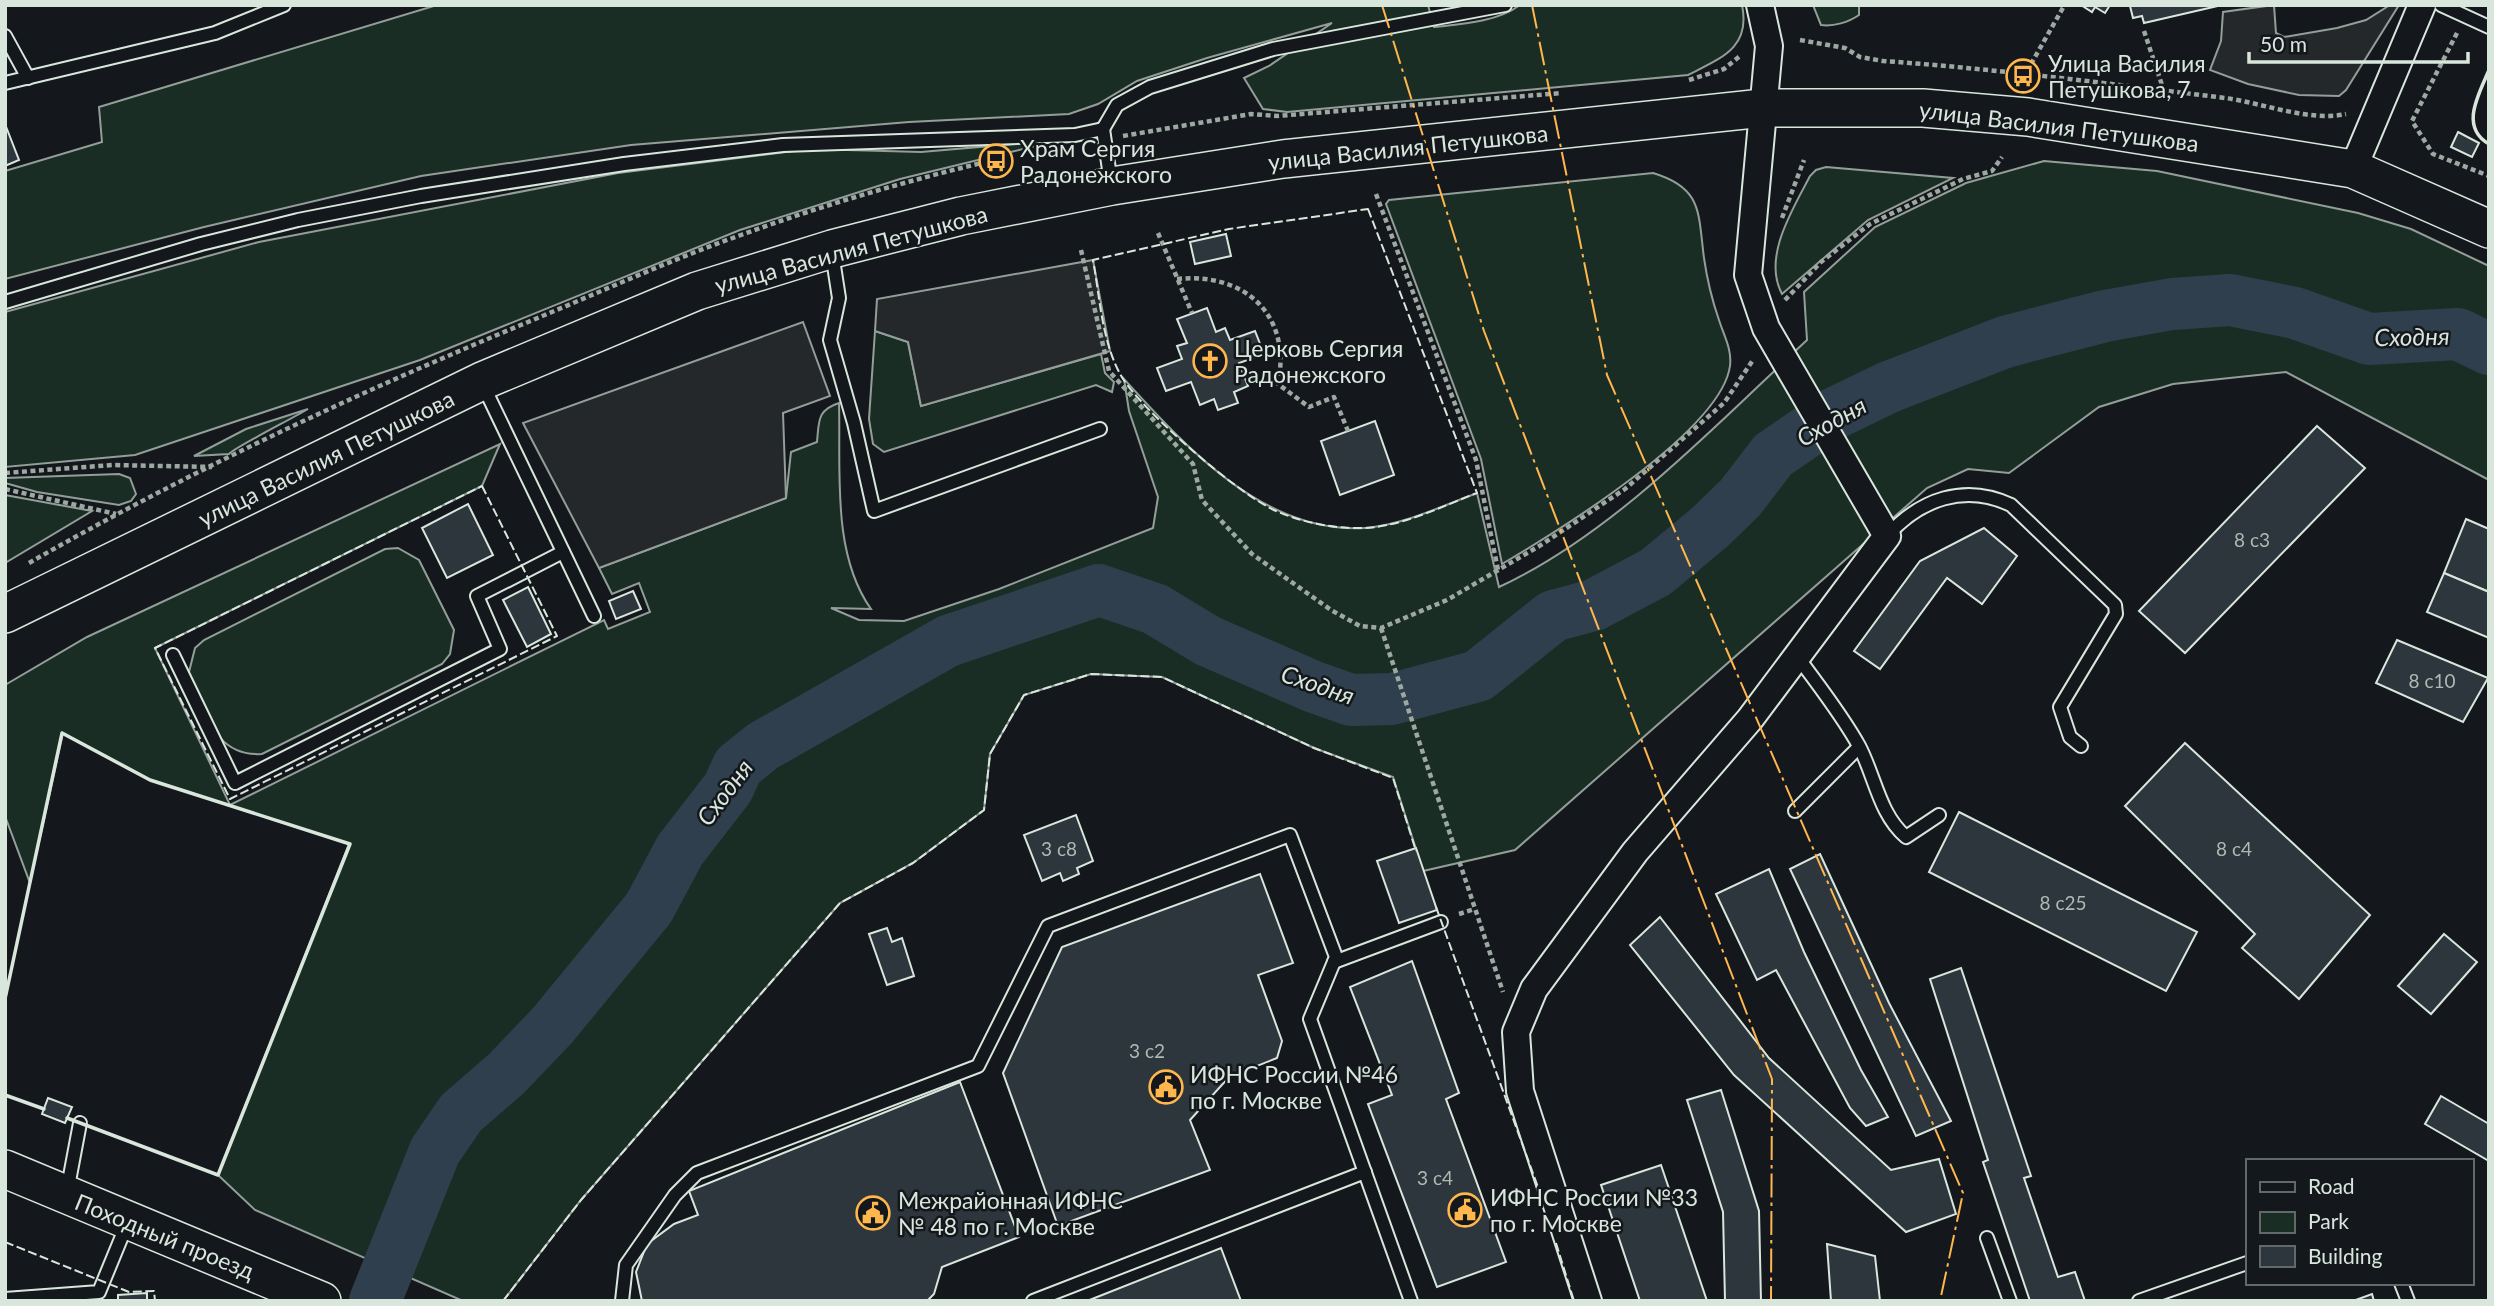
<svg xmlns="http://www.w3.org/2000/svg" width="2494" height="1306" font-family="Lato,sans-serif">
<rect width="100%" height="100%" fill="#14181c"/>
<g fill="#1a2d24" stroke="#939e99" stroke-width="2">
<path d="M437,5H1428L1434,27C1462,24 1497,22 1520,5H1742C1751,48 1721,58 1688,75L1287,112L1263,109L1244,78L1269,66L1332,23L1207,58L1137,81L1098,104L1069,114L909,122L631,145L421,176L204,227L5,279V171L102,142L99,107Z"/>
<path d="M1813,5H1859V15C1849,22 1833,27 1821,25Z"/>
<polygon points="1060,140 900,179 740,230 420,360 135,455 5,467 5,312 259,242 618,173 810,149 921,152"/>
<path d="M2044,161L2157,171L2358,213L2411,229L2489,266V480L2286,372L2173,384L2099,407L2009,473L1968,469L1927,488L1515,850L1423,871L1393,777L1314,748L1162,677L1091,674L1024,695L990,754L984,810L913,863L840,903L581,1200L503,1301H463L255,1210L218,1175L349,844L150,780L63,733L30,883L5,816V685L87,637L500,444L482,486L155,648L230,805L604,620L608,629L650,612L639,583L612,594L599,568L786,498L791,452L817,442C819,421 817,410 839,403C841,468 831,553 871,609L831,608L859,620L904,621L999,589L1153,528L1158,497L1129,411L1124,379C1187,448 1264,534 1365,528C1403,525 1442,506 1477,493L1499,587C1612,535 1716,425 1807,340L1804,292L1875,227L1966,183Z"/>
<path d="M1826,167L1953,178L1868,220L1782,294C1762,257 1793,209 1810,176L1816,170Z"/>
<path d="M1653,173C1703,188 1698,213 1704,258C1707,279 1712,300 1719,320C1724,336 1732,349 1730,366C1721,431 1558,531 1502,564L1481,459L1386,204L1389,200Z"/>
<polygon points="875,331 908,342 921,406 1101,354 1105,373 1114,382 1112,392 1096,385 884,452 873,444 869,419"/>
<path d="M308,409C295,417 232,449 229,454L194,456L246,429Z"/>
<polygon points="119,474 130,478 136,494 131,501 119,505 37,492 5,483 5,478"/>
<polygon points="5,495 92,511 5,563"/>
<path d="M398,548L419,560L454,630L450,654L442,664L262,754C214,757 206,712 188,676L195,648L204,640L385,549Z"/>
</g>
<g fill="#24282b" stroke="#939e99" stroke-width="2">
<polygon points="2274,5 2276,33 2284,37 2337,28 2366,20 2390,5 2399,5 2346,90 2339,96 2299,95 2248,84 2210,70 2221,41 2223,12"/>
<polygon points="1093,260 1110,351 921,406 908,342 875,331 877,299"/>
<polygon points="803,322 830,396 783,413 786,498 599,568 523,423"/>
</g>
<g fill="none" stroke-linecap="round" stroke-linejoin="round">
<polyline stroke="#2f3f4d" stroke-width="52" points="375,1301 435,1151 461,1113 506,1074 552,1026 649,908 680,850 728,788 738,766 763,746 948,641 1099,590 1155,609 1208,641 1314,687 1351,700 1392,699 1478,676 1553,616 1594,605 1656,572 1710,527 1740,498 1773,455 1833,414 1889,387 2005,342 2105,316 2172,304 2230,300 2295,313 2369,339 2458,334 2489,349"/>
</g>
<g fill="#2c363c" stroke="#d8e6dc" stroke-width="2">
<polygon points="2081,5 2110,5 2105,13 2095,7 2092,12"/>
<polygon points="2118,5 2222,5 2144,23 2142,16 2133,18 2130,6"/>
<polygon points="5,124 19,160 5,166"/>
<polygon points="2458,132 2479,143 2472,157 2451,147"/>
<polygon points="1226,234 1231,256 1195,264 1190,242"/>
<polygon points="1207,308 1216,332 1225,328 1230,340 1255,331 1264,354 1239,363 1248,386 1234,392 1238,403 1218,410 1214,399 1200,405 1191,382 1166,391 1157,368 1182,359 1177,346 1187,343 1177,319"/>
<polygon points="1375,421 1394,475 1340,495 1321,441"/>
<polygon points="2317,426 2365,468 2185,653 2139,611"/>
<polygon points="468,504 493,555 447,578 422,528"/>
<polygon points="2466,519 2489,529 2489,592 2444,573"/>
<polygon points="1984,528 2017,556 1982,604 1947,578 1880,669 1854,651 1920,561"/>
<polygon points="2444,573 2489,592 2489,638 2427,612"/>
<polygon points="528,587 551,634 527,647 503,600"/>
<polygon points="633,591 641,609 616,619 609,601"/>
<polygon points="2397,640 2488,678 2463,722 2376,683"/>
<polygon points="2185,743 2370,915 2299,999 2242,948 2255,934 2125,806"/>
<polygon points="1959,812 2197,932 2166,991 1929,872"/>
<polygon points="1076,815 1093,861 1077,868 1079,874 1063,881 1060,873 1042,881 1024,835"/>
<polygon points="1416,848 1437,910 1399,923 1377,861"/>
<polygon points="1820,854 1889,1003 1951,1121 1916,1136 1790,869"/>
<polygon points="1769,869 1804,952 1861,1070 1888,1117 1866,1126 1850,1108 1776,970 1757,980 1716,894"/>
<polygon points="1260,874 1293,963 1258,975 1282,1041 1277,1058 1229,1077 1190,1120 1210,1170 1058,1226 1003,1073 1062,947"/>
<polygon points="1660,917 1769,1058 1891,1170 1939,1159 1956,1214 1906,1232 1734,1075 1630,945"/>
<polygon points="887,928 892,942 902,938 914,976 887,985 869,934"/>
<polygon points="2444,934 2477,962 2431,1014 2398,986"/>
<polygon points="1412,961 1459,1093 1446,1099 1506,1262 1437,1287 1368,1104 1392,1095 1350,987"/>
<polygon points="1961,968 2031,1176 2024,1178 2058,1277 2075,1272 2085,1301 2030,1301 1983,1162 1988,1160 1930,979"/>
<polygon points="960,1082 1019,1237 942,1267 934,1294 927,1301 642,1301 636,1272 647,1244 674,1224 698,1215 689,1191"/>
<polygon points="1721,1090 1759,1211 1761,1301 1725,1301 1723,1212 1687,1100"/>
<polygon points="2441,1096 2489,1124 2489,1161 2425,1124"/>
<polygon points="48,1098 72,1107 65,1123 42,1114"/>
<polygon points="1661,1165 1707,1301 1640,1301 1601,1185"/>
<polygon points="1827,1244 1875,1256 1880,1301 1831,1301"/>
<polygon points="1221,1248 1241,1301 1087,1301"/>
<polygon points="147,1293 147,1301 118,1301 118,1295"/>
<polygon points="2372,1294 2374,1301 2353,1301"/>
</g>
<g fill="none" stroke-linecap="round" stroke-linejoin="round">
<defs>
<g id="lane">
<polyline points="2441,5 2489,27"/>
<polyline points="5,36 28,78"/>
<polyline points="5,83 215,33 284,5"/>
<polyline points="1103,129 1117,105 1150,87 1273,49 1505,5"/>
<polyline points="832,253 839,298 830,340 854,423 874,511 1100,429"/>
<polyline points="5,302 201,244 298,220 421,196 624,164 783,145 1075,135 1103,129 1111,183"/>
<polyline points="483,385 594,616"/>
<path d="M1887,536C1920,499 1965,483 2011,505L2115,605L2116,614L2060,707L2070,737L2081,746"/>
<polyline points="173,655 235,783 500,649 477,596 563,552"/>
<path d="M1797,656C1818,685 1842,715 1859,746C1875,776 1879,814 1906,837L1939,815"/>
<polyline points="1795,811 1859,747"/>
<polyline points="1334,962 1441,922"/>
<polyline points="67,1192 80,1123"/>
<polyline points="1987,1238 2010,1301"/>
<polyline points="2401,1283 2408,1301"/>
<polyline points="5,1299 99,1292 127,1224"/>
<polyline points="622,1301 626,1265 675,1195 697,1173 978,1066 1048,926 1290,835 1336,957 1310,1019 1411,1301"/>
<polyline points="1033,1301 1365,1172"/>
<polyline points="2139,1301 2247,1263"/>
</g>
<g id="street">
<polyline points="2353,169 2422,5"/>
<polyline points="1588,1301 1520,1091 1516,1032 1534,989 1635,852 1750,719 1887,536 1766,328 1748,275 1769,46 1760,5"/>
</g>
<g id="secondary">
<polyline points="5,614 482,381 697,291 832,249 961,216 1112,186 1283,159 1763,108 1923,108 2028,117 2353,169 2489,229"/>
<polyline points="5,1169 322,1301"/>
</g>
</defs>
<use href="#lane" stroke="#d8e6dc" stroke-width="16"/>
<use href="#street" stroke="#d8e6dc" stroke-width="30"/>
<use href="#secondary" stroke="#d8e6dc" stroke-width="40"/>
<g stroke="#9da8a2" stroke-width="4.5" stroke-dasharray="5 3.5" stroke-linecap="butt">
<polyline points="2144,31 2164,91"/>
<polyline points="2457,33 2412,121 2433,154 2489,176"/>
<path d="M1800,40L1845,48L1860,57L1883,61C1998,69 2111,84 2225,98C2263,103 2309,122 2346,114"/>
<polyline points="2031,64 2064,6"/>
<polyline points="1689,80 1724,69 1740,56"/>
<polyline points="1123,136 1251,114 1277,116 1562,93"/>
<polyline points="1376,194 1476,460 1498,570"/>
<polyline points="1782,218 1804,160"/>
<polyline points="1158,233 1192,313"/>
<polyline points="1081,250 1109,371 1193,464 1202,500 1252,554 1331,610 1360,626 1381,628 1447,600 1541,545 1625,489 1724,403 1753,360"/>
<path d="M1177,279C1245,272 1292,315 1278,384L1309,407L1334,397L1348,431"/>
<polyline points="1785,300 1821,262 1870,224 1963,179 1992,171 2002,157"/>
<polyline points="5,473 113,465 212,467"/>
<polyline points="5,489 116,514"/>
<path d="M29,563C193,469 366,389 540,317C607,289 673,259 741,235C823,205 906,181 990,161"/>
<polyline points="1381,628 1503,992"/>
<polyline points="1459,914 1475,909"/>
</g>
<use href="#lane" stroke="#14181c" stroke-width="12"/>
<use href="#street" stroke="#14181c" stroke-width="26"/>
<use href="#secondary" stroke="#14181c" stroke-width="37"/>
<g stroke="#d8e6dc" stroke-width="2" stroke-dasharray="9 3.5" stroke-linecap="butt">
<path d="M1368,209L1477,493C1443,506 1403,526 1365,528C1335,529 1304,523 1276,511C1238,494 1146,414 1123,379C1102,345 1100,298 1093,260L1229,229Z"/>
<polygon points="482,486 557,636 230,799 155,648"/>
<polyline points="1436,907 1539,1190"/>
<polyline points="5,1242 129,1292 154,1291 155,1301"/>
<polyline points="1556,1243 1574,1301"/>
<polyline points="503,1301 581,1200 840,903 913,863 984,810 990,754 1024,695 1091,674 1162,677 1314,748 1393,778 1416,851"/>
</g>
<g stroke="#d8e6dc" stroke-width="3.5">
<path d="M2489,70C2479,94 2459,127 2489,144"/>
<polyline points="5,999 62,733 150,780 350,844 218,1175 67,1118"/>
<polyline points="5,1095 44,1109"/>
</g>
<g stroke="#ffb74d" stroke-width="2" stroke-dasharray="24 5 3.5 5" stroke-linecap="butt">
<polyline points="1382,5 1484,331 1772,1079 1771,1301"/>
<polyline points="1532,5 1607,375 1963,1193 1940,1301"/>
</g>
</g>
<defs>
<symbol id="bus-ring" viewBox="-11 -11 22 22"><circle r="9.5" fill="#14181c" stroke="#ffb74d" stroke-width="1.5"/><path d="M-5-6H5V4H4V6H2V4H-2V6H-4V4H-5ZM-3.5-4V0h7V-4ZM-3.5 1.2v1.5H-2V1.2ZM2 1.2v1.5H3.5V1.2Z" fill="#ffb74d"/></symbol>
<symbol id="church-ring" viewBox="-11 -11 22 22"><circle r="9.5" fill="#14181c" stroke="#ffb74d" stroke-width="1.5"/><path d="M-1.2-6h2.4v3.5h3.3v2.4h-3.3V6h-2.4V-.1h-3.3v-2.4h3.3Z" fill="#ffb74d"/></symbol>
<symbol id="civic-ring" viewBox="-11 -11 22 22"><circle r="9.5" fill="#14181c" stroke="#ffb74d" stroke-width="1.5"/><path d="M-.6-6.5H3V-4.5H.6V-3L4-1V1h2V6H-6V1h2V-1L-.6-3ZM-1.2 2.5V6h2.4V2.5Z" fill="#ffb74d"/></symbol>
</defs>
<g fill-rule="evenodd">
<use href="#bus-ring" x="2004" y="57" width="38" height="38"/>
<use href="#bus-ring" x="977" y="142" width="38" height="38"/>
<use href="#church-ring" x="1191" y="342" width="38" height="38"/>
<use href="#civic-ring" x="1147" y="1068" width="38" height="38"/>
<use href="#civic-ring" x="1446" y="1191" width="38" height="38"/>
<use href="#civic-ring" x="854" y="1194" width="38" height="38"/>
</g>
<g text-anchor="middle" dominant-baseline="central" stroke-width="5" stroke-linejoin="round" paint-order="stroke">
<g font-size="19" fill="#adbab4">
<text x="2252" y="539">8 с3</text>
<text x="2432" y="680">8 с10</text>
<text x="1059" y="848">3 с8</text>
<text x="2234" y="848">8 с4</text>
<text x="2063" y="902">8 с25</text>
<text x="1147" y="1050">3 с2</text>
<text x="1435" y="1177">3 с4</text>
</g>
<g font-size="23" fill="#d8e6dc" stroke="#14181c" text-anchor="start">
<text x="2048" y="63">Улица Василия<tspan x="2048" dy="26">Петушкова, 7</tspan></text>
<text x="1020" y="148">Храм Сергия<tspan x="1020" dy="26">Радонежского</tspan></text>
<text x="1234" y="348">Церковь Сергия<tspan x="1234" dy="26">Радонежского</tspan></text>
<text x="1190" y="1074">ИФНС России №46<tspan x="1190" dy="26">по г. Москве</tspan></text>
<text x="1490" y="1197">ИФНС России №33<tspan x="1490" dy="26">по г. Москве</tspan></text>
<text x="898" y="1200">Межрайонная ИФНС<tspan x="898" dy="26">№ 48 по г. Москве</tspan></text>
</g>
<g font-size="23" fill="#d8e6dc" stroke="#14181c">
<text transform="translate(2059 126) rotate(7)">улица Василия Петушкова</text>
<text transform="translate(1408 147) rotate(-6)">улица Василия Петушкова</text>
<text transform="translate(851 249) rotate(-15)">улица Василия Петушкова</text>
<text transform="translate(326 458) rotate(-26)">улица Василия Петушкова</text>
<text transform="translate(165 1236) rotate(22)">Походный проезд</text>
</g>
<g font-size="24" font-style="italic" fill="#d8e6dc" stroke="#14181c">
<text transform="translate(2412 336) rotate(-1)">Сходня</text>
<text transform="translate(1831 421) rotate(-29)">Сходня</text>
<text transform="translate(1318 684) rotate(19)">Сходня</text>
<text transform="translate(724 792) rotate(-53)">Сходня</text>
</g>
</g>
<rect width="2494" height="1306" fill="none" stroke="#d8e6dc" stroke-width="14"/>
<rect x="2246" y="1159" width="228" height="126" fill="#14181c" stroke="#626a69" stroke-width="2"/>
<rect x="2260" y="1182" width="35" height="10" fill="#14181c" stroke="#626a69" stroke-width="2"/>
<text x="2308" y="1194" font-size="21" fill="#d8e6dc">Road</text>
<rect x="2260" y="1212" width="35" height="21" fill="#1a2d24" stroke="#626a69" stroke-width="2"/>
<text x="2308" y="1229" font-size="21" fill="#d8e6dc">Park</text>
<rect x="2260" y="1246" width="35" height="21" fill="#2c363c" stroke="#626a69" stroke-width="2"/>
<text x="2308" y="1264" font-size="21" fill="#d8e6dc">Building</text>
<path d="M2249 52v10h219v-10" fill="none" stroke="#d8e6dc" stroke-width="3.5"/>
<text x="2260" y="52" font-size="21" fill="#d8e6dc" stroke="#14181c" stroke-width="5" paint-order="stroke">50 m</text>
</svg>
